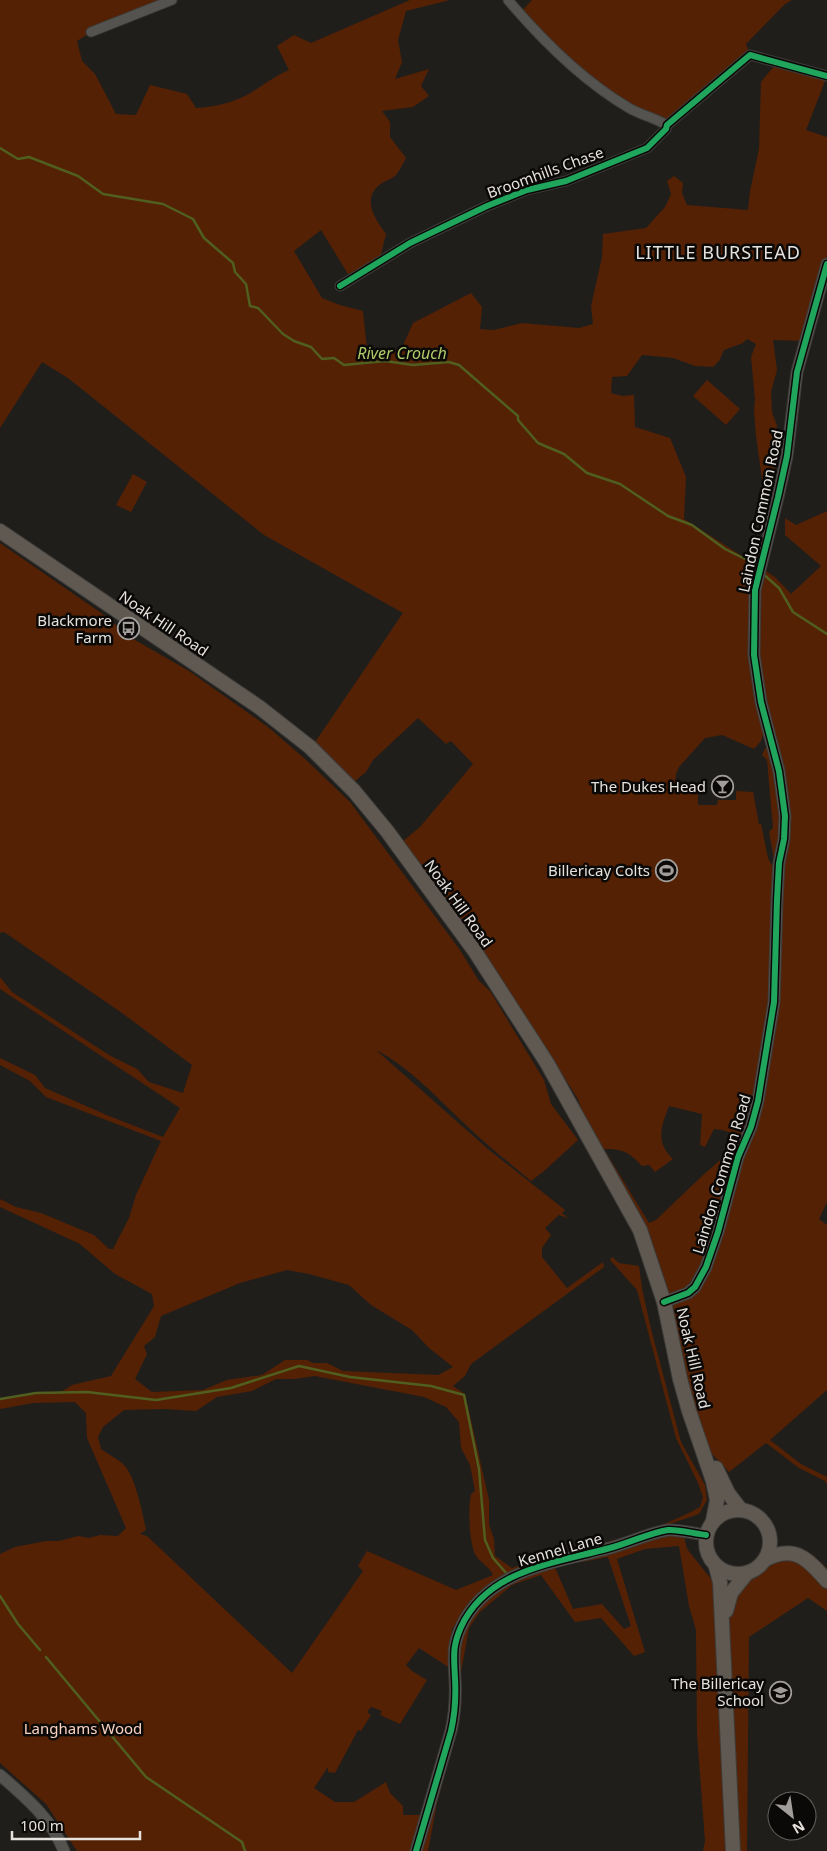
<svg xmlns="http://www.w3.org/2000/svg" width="827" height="1851" font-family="'Noto Sans',sans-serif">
<rect width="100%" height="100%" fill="#201e1b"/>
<g fill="#542105" fill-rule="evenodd">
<path d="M0,0H172L91,32L77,41L82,61L95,74L116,114L136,115L150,85L187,94L196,108C215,107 236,102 252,92C265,84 275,76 289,70L277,46L294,35L311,43L410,0H450L406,11L398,40L402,62L395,79L429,69L421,86L429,96L413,107L382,111L390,122V137L406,158C403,163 400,170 396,175C392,179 387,180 382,183C360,198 375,219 386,234L379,262L348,274L321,230L294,251L322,298L340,305L363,311L367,349L400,352L413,323L471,293L482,307L480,329L494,330L522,323L579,328L593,324L591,306L602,257L603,234L646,228L665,207L671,194L667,181L674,176L683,183L682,193L687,205L748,210L750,191L759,149L761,82L779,60L827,76L806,130L827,137V263L805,341L773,340L777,370L771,392L772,412L777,426L774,454L775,476L762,479L756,436L754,410L755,399L751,357L756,344L747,339L743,343L724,350L719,361L713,367L695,366L673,358L642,355L627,376L612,377L611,393L622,396L634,395L635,427L670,438L686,477L684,519L775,577L791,594L821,566L785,535V518L796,525L827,511V1202L819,1219L827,1225V1390L770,1440L801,1464L827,1477V1484L825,1481L799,1468L766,1443L729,1472L701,1442L664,1302L586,1123L578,1099L489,960L412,856L403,841L420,827L473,764L451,741L446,744L418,718L373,760L366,772L349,786L311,748L403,613L264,535L68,378L42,362L0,428ZM766,725L770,738L762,755L767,760L773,828L769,832L774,859V869L768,858L761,824H759L753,792L736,791V800H718L717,805H698V792L675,785L676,774L679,767L705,738L722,735L754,749L761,741ZM669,1106L702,1114L700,1145L705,1147L714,1129C725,1130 735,1132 741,1142L702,1176L656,1220L649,1223L604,1149C623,1149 629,1152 642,1166L649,1165L655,1172L673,1159C655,1142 661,1127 669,1106Z"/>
<polygon points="532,0 792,0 785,4 746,44 750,55 667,125 627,107 517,16"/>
<polygon points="707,380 740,409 726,425 693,396"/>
<polygon points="133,474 147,482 131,512 116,505"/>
<path d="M0,543L104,615L128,636L189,671L268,727L304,758L350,802L460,950L479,981L490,991L544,1080L551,1104L578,1140L544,1171L531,1181C510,1163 487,1146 467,1126C439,1100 411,1068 376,1050L488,1149L565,1210L562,1213L568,1218L559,1215L545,1228L551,1235L542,1248V1257L567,1288L603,1262L604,1267L471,1364L465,1376L453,1386L465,1394L489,1500V1525L494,1539L495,1556L512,1568C573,1546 642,1540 700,1507L703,1497L698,1483L676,1438L637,1290L610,1260L612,1257L619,1263L639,1266L642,1288L650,1325L681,1442L705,1485L707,1500L699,1514L613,1543L527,1566L510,1573L471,1601L452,1629L451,1645L453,1670L419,1648L406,1665L412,1671L427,1680L400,1724L380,1715L382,1711L371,1707L367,1712L371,1715L361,1731L358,1730L335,1773L328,1772V1767L314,1788L335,1802H354L386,1782L390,1793L403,1806V1815H421C433,1798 434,1789 440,1769C445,1751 453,1733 454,1714C456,1691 455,1668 458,1645C462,1612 489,1585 520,1573C530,1569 542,1566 553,1563L573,1609L602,1604L624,1629L631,1626L608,1557L582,1562L581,1556C593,1552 606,1549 619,1545C638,1539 662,1526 683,1532L687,1549L720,1590L722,1624L731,1593L747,1573L758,1567L766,1559L786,1552L798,1555L810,1564L812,1554L827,1568V1581L811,1565L810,1571L827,1586V1611L808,1598L749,1637L747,1851H737L734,1747L729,1677V1624L722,1627L734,1851H703L705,1841L697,1734L696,1630L689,1606L679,1546L645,1549L617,1559L645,1652L634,1656L601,1618L575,1622L541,1575L512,1585L480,1612L469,1628L460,1678V1716L437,1803L428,1851H77L46,1804L0,1763V1554L15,1547L46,1541H59L78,1536L89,1538L100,1535L118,1536L126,1528L87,1438L86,1413L75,1402L33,1403L0,1409V1399L36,1393L61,1392L72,1385L111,1376L154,1306L152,1294L115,1274L80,1244L0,1207V1199L16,1207L41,1213L94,1235L109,1249H113L129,1218L136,1195L161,1141L46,1097L30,1081L0,1065V1058L35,1075L45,1088L109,1116L163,1137L180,1108L0,989V977L12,992L109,1055L137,1069L149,1082L183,1093L192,1065L122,1013L4,932L0,933ZM287,1270L309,1274L349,1285L371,1305L412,1330L429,1348L453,1367L438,1375L343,1371L327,1363H313L307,1360H285L262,1375L227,1380L203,1390L152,1392L135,1379L147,1354L144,1346L155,1337L161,1316L240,1283ZM315,1376L424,1397L446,1407L459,1422L461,1448L470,1465L475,1491L471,1494C468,1508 469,1541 475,1554C479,1562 489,1566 493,1575L456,1590L367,1551L358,1566L363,1571L292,1673L147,1536L140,1534L146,1530C143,1514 135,1476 124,1465C118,1459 108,1454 101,1449L98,1437L103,1427L124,1410L165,1409L196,1411L217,1397L252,1391L276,1379H295Z"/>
</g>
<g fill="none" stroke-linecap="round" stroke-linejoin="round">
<g stroke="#505f1f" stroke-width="2.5">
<polyline points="0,148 18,159 29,157 78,176 103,194 163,204 193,219 204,238 233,263 235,272 246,284 250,306 258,308 283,334 294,341 311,347 322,359 334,358 344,365 385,361 413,365 449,362 459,365 518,416 518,420 538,443 564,454 587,473 620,484 668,516 692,525 725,549 747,560 756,568"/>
<polyline points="762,573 779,588 793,612 827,634"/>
<polyline points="0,1399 36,1393 87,1392 156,1400 231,1388 299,1366 350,1377 431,1386 464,1395 479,1469 485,1540 493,1558 507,1574"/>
<polyline points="0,1596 18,1624 40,1650"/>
<polyline points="46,1657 146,1777 242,1842 245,1851"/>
</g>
<defs>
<g id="minor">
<path d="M508,0C542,40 583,81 629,108C641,115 655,118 667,125"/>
<polyline points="91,32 172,0"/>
<polyline points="340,286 410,243 487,206 527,190 566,181 647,148 666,129 667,125 750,55 827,76"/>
</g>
<g id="tertiary">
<polyline points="664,1302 688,1293 695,1287 706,1267 718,1232 738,1157 751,1127 758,1101 774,1002 777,900 779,863 784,839 785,816 779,771 761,702 754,655 755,590 778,497 787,456 797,372 827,264"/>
<path d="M0,1775C26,1798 51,1818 64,1851"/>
<path d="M416,1851L451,1731C455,1714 456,1696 455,1678C454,1657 452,1647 461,1627C488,1569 556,1563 610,1548C629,1543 649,1533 668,1530C678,1529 695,1534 706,1535"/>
</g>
<g id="primary">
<polyline points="0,531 259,707 310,747 354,791 387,831 474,950 547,1063 640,1230 664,1302 680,1379 689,1411 713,1481 717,1500 713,1521"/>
<polyline points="716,1468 728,1493 741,1510"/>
<circle cx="738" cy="1542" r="32"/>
<path d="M766,1559C795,1545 807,1558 827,1581"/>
<polyline points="716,1567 720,1582 733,1851"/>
<polyline points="726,1611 731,1593 747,1573"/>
</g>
</defs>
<use href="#minor" stroke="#3d3c39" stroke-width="11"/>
<use href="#tertiary" stroke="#3d3c39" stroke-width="13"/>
<use href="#primary" stroke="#3d3c39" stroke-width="16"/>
<use href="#minor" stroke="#555350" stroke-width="9"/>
<use href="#tertiary" stroke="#555350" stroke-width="11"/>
<use href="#primary" stroke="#5f5952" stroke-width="14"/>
<defs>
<g id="cycleway">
<polyline points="340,286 410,243 487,206 527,190 566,181 647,148 666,129 667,125 750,55 827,76"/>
<polyline points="664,1302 688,1293 695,1287 706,1267 718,1232 738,1157 751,1127 758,1101 774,1002 777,900 779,863 784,839 785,816 779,771 761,702 754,655 755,590 778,497 787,456 797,372 827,264"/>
<path d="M416,1851L451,1731C455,1714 456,1696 455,1678C454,1657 452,1647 461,1627C488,1569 556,1563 610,1548C629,1543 649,1533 668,1530C678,1529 695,1534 706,1535"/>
</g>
</defs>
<use href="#cycleway" stroke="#0b0907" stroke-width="9"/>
<use href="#cycleway" stroke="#20a55d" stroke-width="6"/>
</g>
<defs>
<symbol id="bus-ring" viewBox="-11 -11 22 22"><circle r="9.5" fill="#0b0907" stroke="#a09d9a" stroke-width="1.5"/><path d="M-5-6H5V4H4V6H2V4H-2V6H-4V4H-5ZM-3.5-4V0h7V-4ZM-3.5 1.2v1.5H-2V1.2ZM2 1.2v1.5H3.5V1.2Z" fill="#a09d9a"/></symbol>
<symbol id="bar-ring" viewBox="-11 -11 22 22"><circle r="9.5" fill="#0b0907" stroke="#a09d9a" stroke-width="1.5"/><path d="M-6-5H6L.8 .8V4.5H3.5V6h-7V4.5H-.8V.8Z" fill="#a09d9a"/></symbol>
<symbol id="stadium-ring" viewBox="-11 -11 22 22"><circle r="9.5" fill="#0b0907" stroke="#a09d9a" stroke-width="1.5"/><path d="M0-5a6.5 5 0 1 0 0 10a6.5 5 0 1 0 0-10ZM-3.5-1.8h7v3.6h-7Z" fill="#a09d9a"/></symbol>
<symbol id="school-ring" viewBox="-11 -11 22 22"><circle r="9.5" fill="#0b0907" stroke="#a09d9a" stroke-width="1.5"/><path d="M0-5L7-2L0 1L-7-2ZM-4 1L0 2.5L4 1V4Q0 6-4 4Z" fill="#a09d9a"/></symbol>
</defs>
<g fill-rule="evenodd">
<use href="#bus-ring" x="116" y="616" width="25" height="25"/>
<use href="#bar-ring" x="710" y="774" width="25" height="25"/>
<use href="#stadium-ring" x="654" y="858" width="25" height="25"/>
<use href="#school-ring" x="768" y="1680" width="25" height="25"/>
</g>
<g text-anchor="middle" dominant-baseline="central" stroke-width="5" stroke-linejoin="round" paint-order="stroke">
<g font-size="15" fill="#e5e2de" stroke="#0b0907">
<text transform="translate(545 172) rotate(-20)">Broomhills Chase</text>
<text transform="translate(760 511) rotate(-78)">Laindon Common Road</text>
<text transform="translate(164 623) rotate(34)">Noak Hill Road</text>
<text transform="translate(459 903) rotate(54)">Noak Hill Road</text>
<text transform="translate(721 1174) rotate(-73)">Laindon Common Road</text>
<text transform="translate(694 1358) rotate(77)">Noak Hill Road</text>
<text transform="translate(560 1549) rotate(-16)">Kennel Lane</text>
</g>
<g font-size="15" fill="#e5e2de" stroke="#0b0907" text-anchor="end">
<text x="112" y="620">Blackmore<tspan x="112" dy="17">Farm</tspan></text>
<text x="706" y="786">The Dukes Head</text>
<text x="650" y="870">Billericay Colts</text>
<text x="764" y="1683">The Billericay<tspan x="764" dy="17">School</tspan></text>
</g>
<g font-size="15" fill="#f9d1c0" stroke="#0b0907">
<text x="83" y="1728">Langhams Wood</text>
</g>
<g font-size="16" font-style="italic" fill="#b1cb6a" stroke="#0b0907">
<text x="402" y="353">River Crouch</text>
</g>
<g font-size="18" letter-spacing="1" fill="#e5e2de" stroke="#0b0907">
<text x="718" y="252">LITTLE BURSTEAD</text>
</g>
</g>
<g transform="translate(792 1816) rotate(150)"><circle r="24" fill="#0b0907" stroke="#62605d"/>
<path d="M0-4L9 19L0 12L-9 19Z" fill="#a09d9a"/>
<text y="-8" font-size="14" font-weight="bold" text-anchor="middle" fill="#e5e2de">N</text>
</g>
<path d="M12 1831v8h128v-8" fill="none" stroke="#e5e2de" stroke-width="2.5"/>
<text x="20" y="1831" font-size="15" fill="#e5e2de" stroke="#0b0907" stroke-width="4" paint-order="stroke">100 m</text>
</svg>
